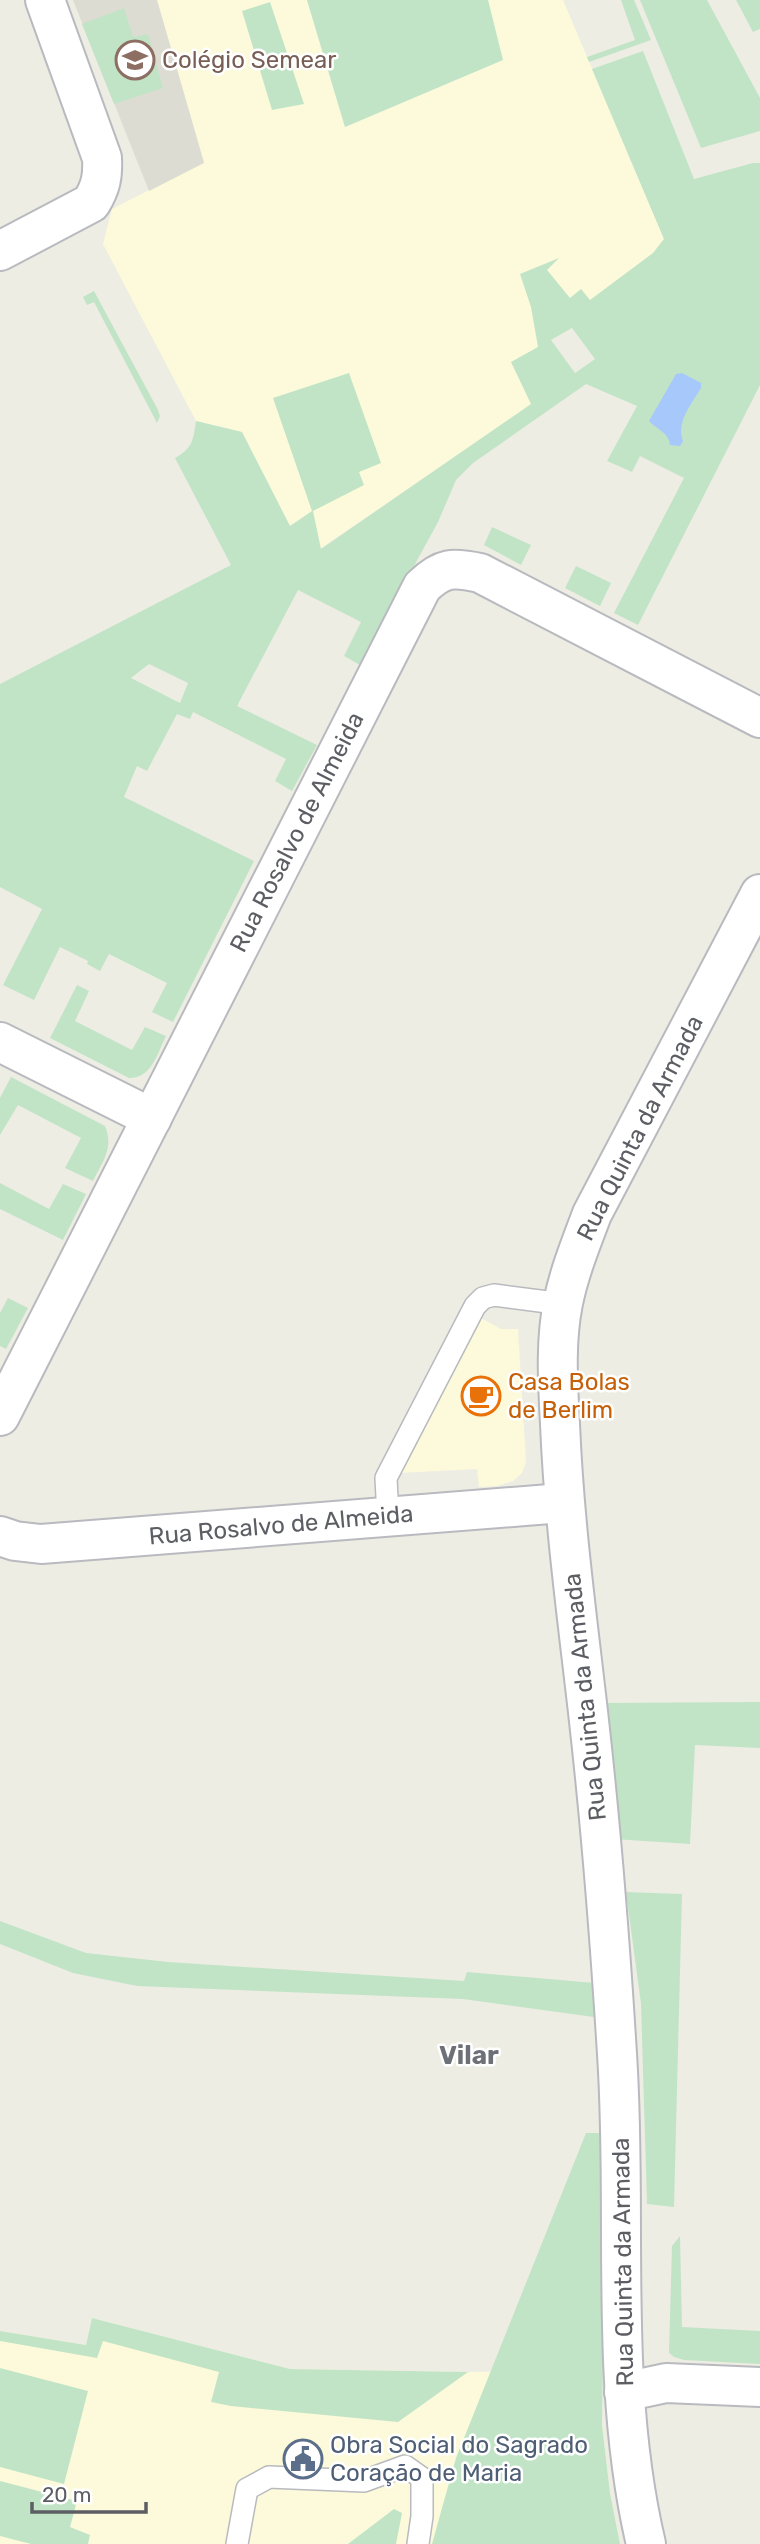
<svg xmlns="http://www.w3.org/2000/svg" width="760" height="2544" font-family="Rubik,sans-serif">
<rect width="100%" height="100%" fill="#eeede4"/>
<g fill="#fcfada">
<polygon points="157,0 307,0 345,127 502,60 488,0 563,0 664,239 663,251 572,328 512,362 532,404 320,549 312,512 290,526 242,432 196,421 103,244 112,209 204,162"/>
<polygon points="481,1318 501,1329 518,1329 526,1462 522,1473 513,1481 497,1486 479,1487 477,1469 399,1473"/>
<polygon points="92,2318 290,2369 468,2372 602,2370 602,2425 610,2493 620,2544 0,2544 0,2331 86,2345"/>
</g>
<polygon fill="#dddcd2" points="73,0 157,0 204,163 149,191"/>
<g fill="#c1e4c7" fill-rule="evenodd">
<polygon points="307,0 488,0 503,60 345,127"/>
<polygon points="621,0 634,0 651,40 589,62 587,57 635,40"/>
<polygon points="640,0 707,0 760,98 760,131 701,148"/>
<polygon points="736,0 760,0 760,29 753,32"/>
<polygon points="270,2 304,104 272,110 242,11"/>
<polygon points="124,8 133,37 148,34 163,88 114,104 82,24"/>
<path d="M643,51L694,179L753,163H760V385L638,625L614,613L684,478L640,456L632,472L607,461L637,406L586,384L473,463L456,480L438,522L360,665L344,656L361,622L298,590L237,706L317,745L292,791L275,781L286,759L193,712L190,719L177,714L147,771L137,766L124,797L254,861L173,1022L152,1012L167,983L109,954L100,971L87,964L88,961L60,947L34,1000L3,985L42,909L0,887V684L231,565L175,458C193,448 193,440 196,421L242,432L290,526L312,511L273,398L349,373L381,463L359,472L364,485L313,511L321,549L531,404L511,362L538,347L531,307L520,274L559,258L547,270L570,298L581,289L590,300L653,253L664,239L592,69ZM572,328L595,359L575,373L551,340ZM149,664L188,683L180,703L131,678Z"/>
<polygon points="94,291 157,408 160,416 157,423 94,302 87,305 83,297"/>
<polygon points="492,527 531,545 521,565 484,545"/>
<polygon points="576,566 611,583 600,606 565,588"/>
<path d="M77,985L89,991L75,1021L132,1050L145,1027L166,1036C157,1054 152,1078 129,1078L50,1038Z"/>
<path d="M11,1077L105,1126C114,1148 103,1161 93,1181L65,1168L81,1138L18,1105L0,1135V1098Z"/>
<polygon points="0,1183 49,1209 63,1184 86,1194 63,1240 0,1209"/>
<polygon points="8,1298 28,1308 6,1349 0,1346 0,1313"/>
<polygon points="760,1702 760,1748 695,1745 690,1844 613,1839 602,1703"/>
<polygon points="626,1892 682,1894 674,2207 647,2204 641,2004"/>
<polygon points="0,1921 86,1953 168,1962 464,1981 467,1972 595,1983 601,2018 463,1999 137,1986 73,1973 0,1944"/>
<polygon points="586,2133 606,2133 602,2425 610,2493 620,2544 432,2544 456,2458"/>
<polygon points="680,2236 682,2327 760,2331 760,2364 684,2360 674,2357 669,2353 672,2246"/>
<polygon points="92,2318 290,2369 468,2372 398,2422 231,2406 211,2402 219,2372 103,2341 97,2358 0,2341 0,2331 86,2345"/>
<polygon points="0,2368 88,2391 64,2484 0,2467"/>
<polygon points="0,2481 77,2501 70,2527 90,2535 88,2544 31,2544 0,2536"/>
<polygon points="394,2509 402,2513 396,2544 348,2544"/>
</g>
<path fill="#a7c8fb" d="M682,373L701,383V388C691,405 676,422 683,441L680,446L670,445C669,432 656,429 649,421L676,374Z"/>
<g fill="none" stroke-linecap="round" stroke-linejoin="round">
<defs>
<g id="service">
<polyline points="388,1517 386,1478 475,1306 483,1298 494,1295 563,1304"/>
<polyline points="237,2544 247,2489 269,2477 364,2481 405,2466 422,2478 422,2516 418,2544"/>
</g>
<g id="minor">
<path d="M0,251L91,203C101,187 103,176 102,158L45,0"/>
<polyline points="0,1042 152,1118"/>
<path d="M0,1416L422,587C442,567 453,567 480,573L760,718"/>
<polyline points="0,1536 15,1541 41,1544 563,1503"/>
<polyline points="624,2392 666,2383 760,2387"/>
<path d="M646,2544C608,2384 628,2217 617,2054C610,1940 601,1826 588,1712C577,1616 564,1521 560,1424C558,1384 555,1343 563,1303C569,1273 581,1243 592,1214L760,894"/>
</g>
</defs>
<use href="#service" stroke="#b9babf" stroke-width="24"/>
<use href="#minor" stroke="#b9babf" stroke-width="42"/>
<use href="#service" stroke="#fff" stroke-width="21"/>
<use href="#minor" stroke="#fff" stroke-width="38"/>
</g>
<defs>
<symbol id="school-ring" viewBox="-11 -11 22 22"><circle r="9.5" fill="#fff" stroke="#8d6e63" stroke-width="1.5"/><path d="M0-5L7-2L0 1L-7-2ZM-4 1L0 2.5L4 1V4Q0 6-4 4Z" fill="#8d6e63"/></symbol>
<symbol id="cafe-ring" viewBox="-11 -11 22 22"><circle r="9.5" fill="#fff" stroke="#e8710a" stroke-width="1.5"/><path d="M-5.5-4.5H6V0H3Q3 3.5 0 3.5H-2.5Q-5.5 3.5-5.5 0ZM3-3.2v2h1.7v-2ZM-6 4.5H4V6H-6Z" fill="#e8710a"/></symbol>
<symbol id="civic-ring" viewBox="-11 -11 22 22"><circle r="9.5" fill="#fff" stroke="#5c6f8a" stroke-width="1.5"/><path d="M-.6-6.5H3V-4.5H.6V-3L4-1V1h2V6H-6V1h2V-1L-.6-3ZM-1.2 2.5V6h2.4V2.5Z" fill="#5c6f8a"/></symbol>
</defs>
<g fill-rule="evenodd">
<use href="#school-ring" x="113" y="38" width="44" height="44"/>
<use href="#cafe-ring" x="459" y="1374" width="44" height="44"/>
<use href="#civic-ring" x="281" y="2437" width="44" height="44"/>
</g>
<g text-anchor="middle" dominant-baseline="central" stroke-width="5" stroke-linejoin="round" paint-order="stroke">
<g font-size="24" fill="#785e54" stroke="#fff" text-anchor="start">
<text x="162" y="60">Colégio Semear</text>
</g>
<g font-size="24" fill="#5c5e64" stroke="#fff">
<text transform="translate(297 832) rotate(-63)">Rua Rosalvo de Almeida</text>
<text transform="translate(640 1128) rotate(-63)">Rua Quinta da Armada</text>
<text transform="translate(281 1525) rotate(-5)">Rua Rosalvo de Almeida</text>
<text transform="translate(585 1697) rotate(-96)">Rua Quinta da Armada</text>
<text transform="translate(623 2262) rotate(-91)">Rua Quinta da Armada</text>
</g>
<g font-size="24" fill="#c56008" stroke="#fff" text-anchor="start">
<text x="508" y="1382">Casa Bolas<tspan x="508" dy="28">de Berlim</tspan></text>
</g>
<g font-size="24" fill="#4e5e75" stroke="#fff" text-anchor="start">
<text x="330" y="2445">Obra Social do Sagrado<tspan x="330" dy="28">Coração de Maria</tspan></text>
</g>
<g font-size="26" font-weight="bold" fill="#6d7076" stroke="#fff">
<text x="469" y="2055">Vilar</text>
</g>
</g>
<path d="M32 2502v10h114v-10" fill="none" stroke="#5c5e64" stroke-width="3.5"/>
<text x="42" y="2502" font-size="21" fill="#5c5e64" stroke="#ffffff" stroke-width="5" paint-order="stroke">20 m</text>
</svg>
